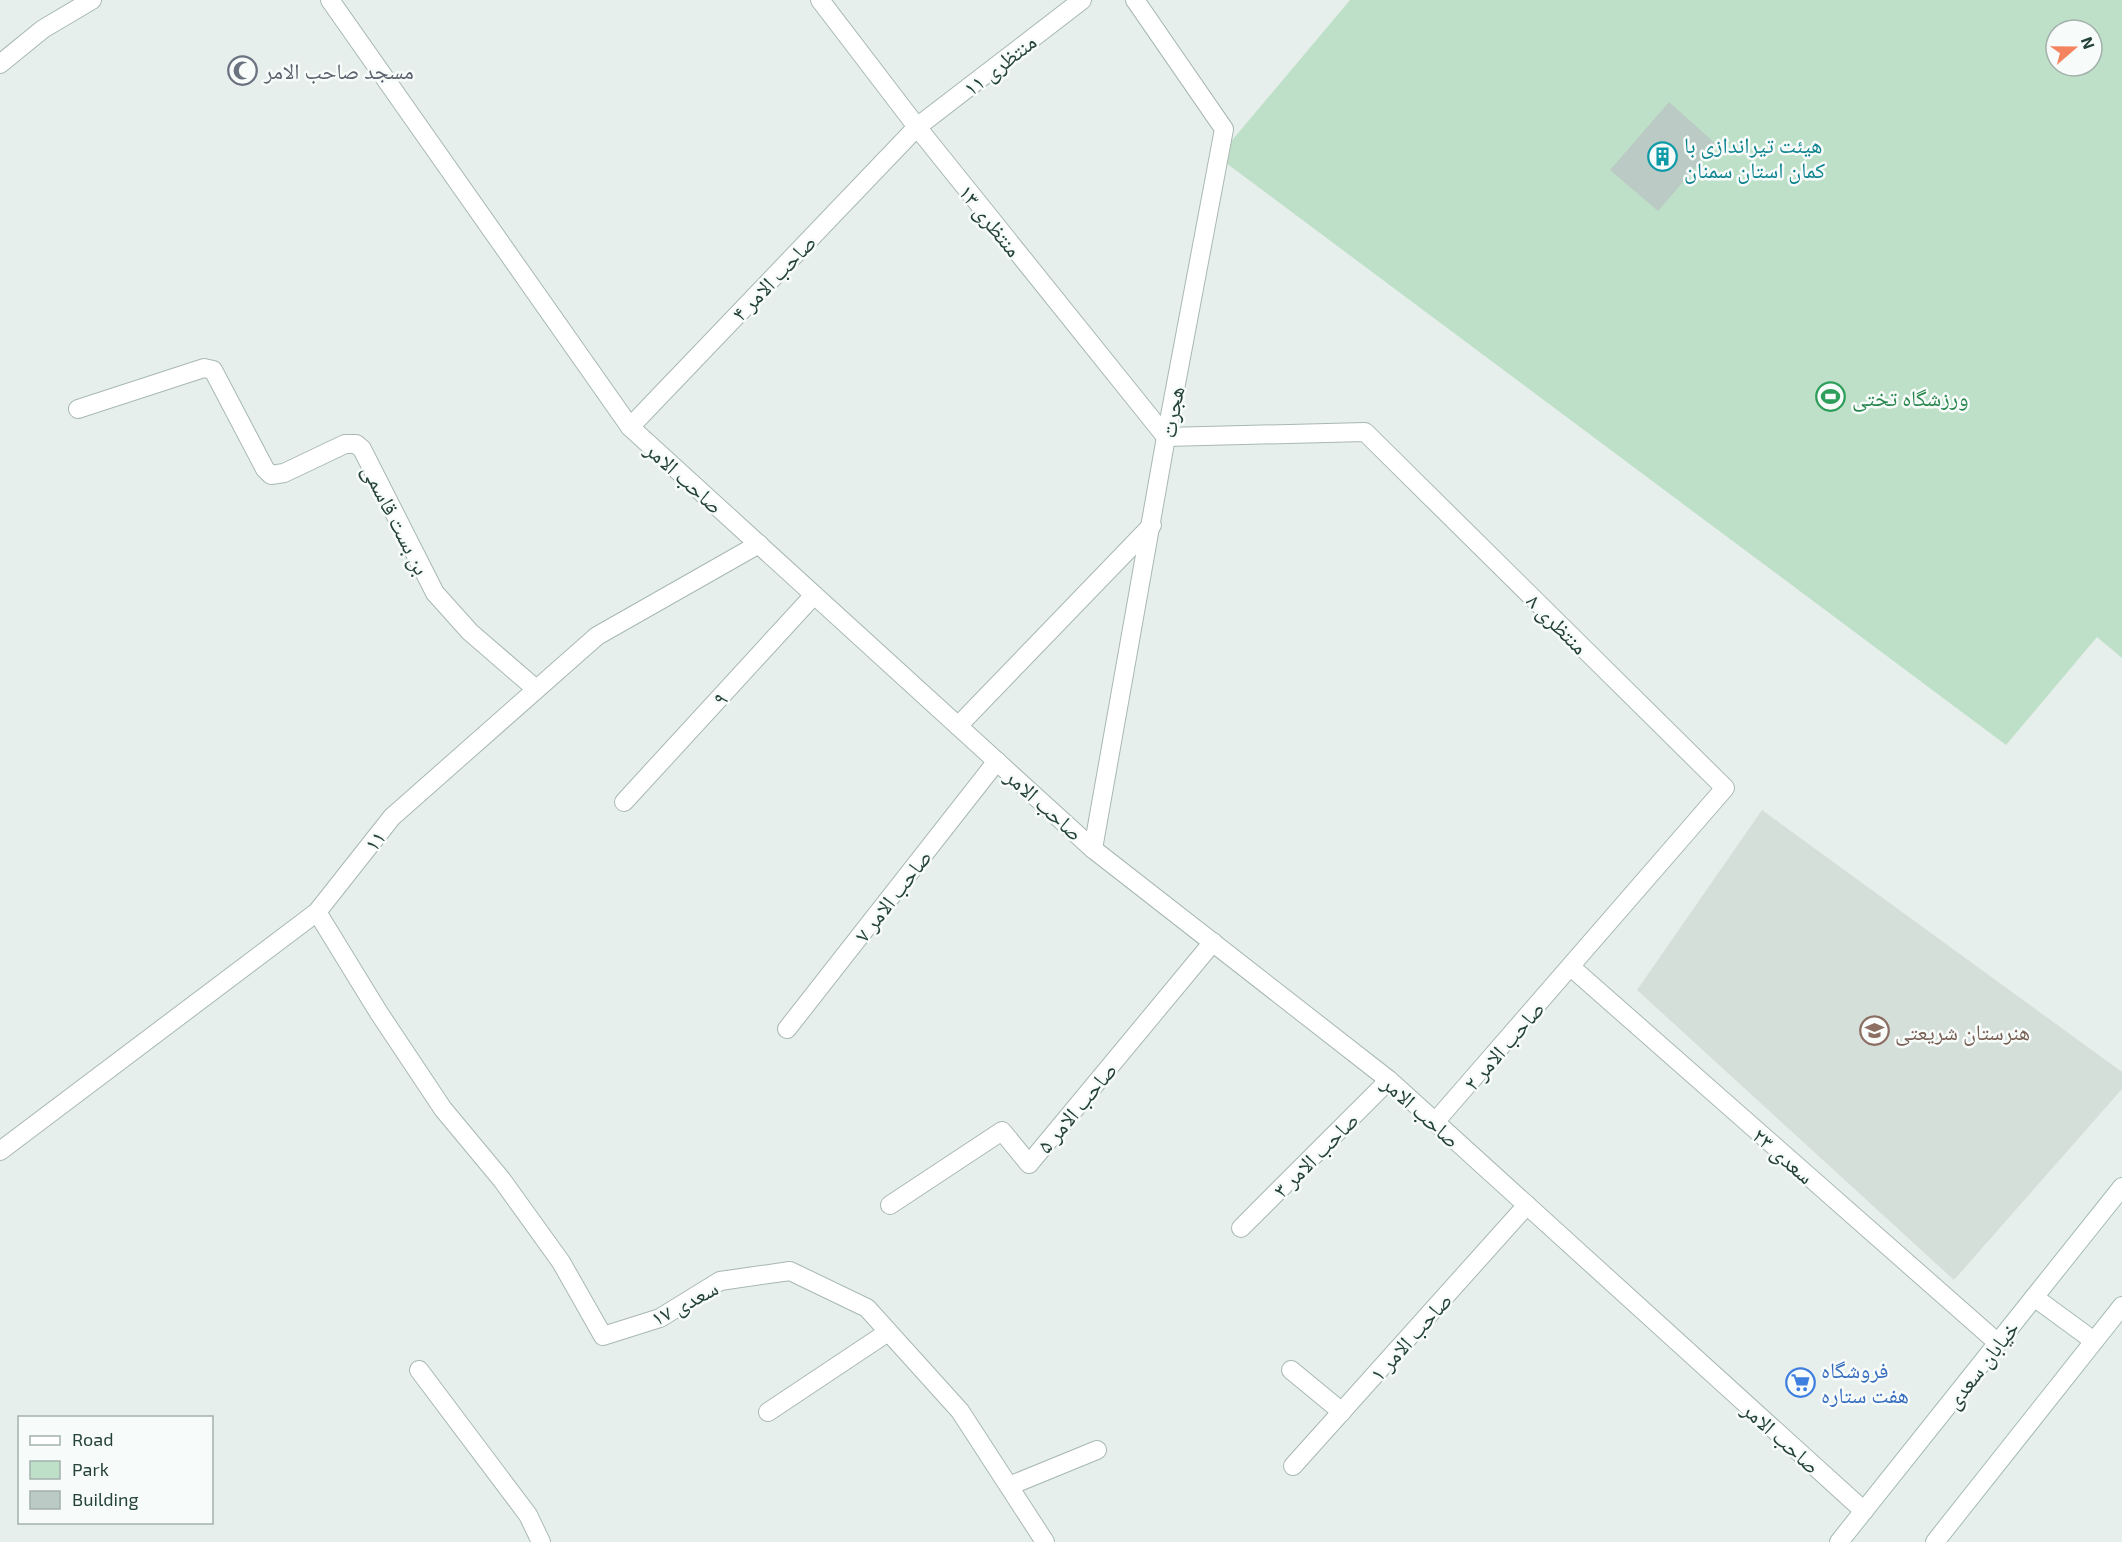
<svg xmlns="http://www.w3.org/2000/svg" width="2122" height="1542" font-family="'Exo 2','Noto Naskh Arabic',sans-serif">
<rect width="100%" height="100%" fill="#e6efeb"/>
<polygon fill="#d4dfda" points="1762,810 2122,1072 2122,1089 1954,1280 1637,990"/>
<path fill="#bfe0c8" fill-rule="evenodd" d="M1350,0H2122V658L2097,637L2006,745L1218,157ZM2056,30H2092V66H2056Z"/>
<polygon fill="#bbcac4" points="1669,102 1716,144 1658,211 1610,170"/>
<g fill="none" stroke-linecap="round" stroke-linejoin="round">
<defs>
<g id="street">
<polyline points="330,0 630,427 1093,849 1389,1080 1864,1511"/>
<polyline points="820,0 917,127 1166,437 1365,432 1725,788 1435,1122"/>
<polyline points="0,64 43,29 92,0"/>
<polyline points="78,409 204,368 213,370 265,469 271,475 284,473 345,444 356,444 362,449 435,593 470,632 536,689"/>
<polyline points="630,427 917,127 1082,0"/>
<polyline points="958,726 1152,525"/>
<polyline points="624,802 814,595"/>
<polyline points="1093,849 1166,437 1224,129 1135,0"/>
<polyline points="317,912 379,1013 443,1109 502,1180 561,1262 603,1336 660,1318 720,1281 790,1271 867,1308 960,1411 1045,1542"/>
<polyline points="1571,967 1998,1343"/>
<polyline points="787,1029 997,761"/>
<polyline points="0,1151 317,912 392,817 597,636 759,544"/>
<polyline points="890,1205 1002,1131 1029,1164 1213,942"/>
<polyline points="1241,1228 1389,1080"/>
<polyline points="419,1370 528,1515 541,1542"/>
<polyline points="1291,1370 1342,1412"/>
<polyline points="768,1412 888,1332"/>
<polyline points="1293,1466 1527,1205"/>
<polyline points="1009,1486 1097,1450"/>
</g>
<g id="secondary">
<polyline points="2034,1297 2094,1341"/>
<polyline points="1839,1542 2122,1187"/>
<polyline points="1935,1542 2122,1306"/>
</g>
</defs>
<use href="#street" stroke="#a8b8b2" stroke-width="20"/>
<use href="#secondary" stroke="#a4bbb3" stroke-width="20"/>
<use href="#street" stroke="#fff" stroke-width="18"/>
<use href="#secondary" stroke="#fff" stroke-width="18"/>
</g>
<defs>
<symbol id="mosque-ring" viewBox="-11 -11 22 22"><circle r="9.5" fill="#f7fbf9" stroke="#6b7280" stroke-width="1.5"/><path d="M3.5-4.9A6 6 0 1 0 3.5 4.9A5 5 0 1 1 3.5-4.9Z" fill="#6b7280"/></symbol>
<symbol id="building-ring" viewBox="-11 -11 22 22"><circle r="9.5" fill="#f7fbf9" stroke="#0f9aa8" stroke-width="1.5"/><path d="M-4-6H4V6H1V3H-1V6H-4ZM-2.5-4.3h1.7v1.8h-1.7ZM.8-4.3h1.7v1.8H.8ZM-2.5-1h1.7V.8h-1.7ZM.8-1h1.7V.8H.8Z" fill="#0f9aa8"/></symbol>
<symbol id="stadium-ring" viewBox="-11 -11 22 22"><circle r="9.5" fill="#f7fbf9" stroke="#2e9e5b" stroke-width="1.5"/><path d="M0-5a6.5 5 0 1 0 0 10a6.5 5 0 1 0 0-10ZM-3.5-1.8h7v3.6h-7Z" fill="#2e9e5b"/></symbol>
<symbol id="school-ring" viewBox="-11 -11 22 22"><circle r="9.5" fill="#f7fbf9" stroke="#8d6e63" stroke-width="1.5"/><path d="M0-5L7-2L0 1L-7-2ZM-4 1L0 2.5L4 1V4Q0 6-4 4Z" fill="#8d6e63"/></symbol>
<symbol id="supermarket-ring" viewBox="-11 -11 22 22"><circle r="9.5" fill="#f7fbf9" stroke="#3f7fe0" stroke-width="1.5"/><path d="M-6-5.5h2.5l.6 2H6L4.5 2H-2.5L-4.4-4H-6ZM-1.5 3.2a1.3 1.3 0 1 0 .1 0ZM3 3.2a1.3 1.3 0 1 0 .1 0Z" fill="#3f7fe0"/></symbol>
</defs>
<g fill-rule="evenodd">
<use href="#mosque-ring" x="226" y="54" width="33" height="33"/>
<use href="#building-ring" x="1646" y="140" width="33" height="33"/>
<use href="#stadium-ring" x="1814" y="380" width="33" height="33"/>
<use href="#school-ring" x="1858" y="1014" width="33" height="33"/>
<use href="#supermarket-ring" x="1784" y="1366" width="33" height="33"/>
</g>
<g text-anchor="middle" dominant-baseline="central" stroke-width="5" stroke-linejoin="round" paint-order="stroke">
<g font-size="22" fill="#24423a" stroke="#f7fbf9">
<text transform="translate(999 64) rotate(-38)">منتظری ۱۱</text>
<text transform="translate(991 220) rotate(51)">منتظری ۱۳</text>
<text transform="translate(773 277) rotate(-46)">صاحب الامر ۴</text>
<text transform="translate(1171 412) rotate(-80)">هجرت</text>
<text transform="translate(685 477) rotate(42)">صاحب الامر</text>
<text transform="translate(397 519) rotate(63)">بن بست قاسمی</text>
<text transform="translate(1558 623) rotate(45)">منتظری ۸</text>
<text transform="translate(719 698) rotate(-48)">۹</text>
<text transform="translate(1045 804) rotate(42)">صاحب الامر</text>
<text transform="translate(374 840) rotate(-52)">۱۱</text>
<text transform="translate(892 895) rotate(-52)">صاحب الامر ۷</text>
<text transform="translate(1503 1045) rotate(-49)">صاحب الامر ۲</text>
<text transform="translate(1076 1107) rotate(-50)">صاحب الامر ۵</text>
<text transform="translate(1422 1111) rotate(42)">صاحب الامر</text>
<text transform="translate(1315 1154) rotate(-45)">صاحب الامر ۳</text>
<text transform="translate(1784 1155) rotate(41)">سعدی ۲۳</text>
<text transform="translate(684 1302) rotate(-28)">سعدی ۱۷</text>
<text transform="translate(1410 1336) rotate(-48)">صاحب الامر ۱</text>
<text transform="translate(1981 1364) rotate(-52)">خیابان سعدی</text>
<text transform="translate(1782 1437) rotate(42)">صاحب الامر</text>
</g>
<g font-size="22" fill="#5b616d" stroke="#f7fbf9" text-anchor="start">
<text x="264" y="70">مسجد صاحب الامر</text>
</g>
<g font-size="22" fill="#0d838f" stroke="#f7fbf9" text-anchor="start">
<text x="1684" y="144">هیئت تیراندازی با<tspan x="1684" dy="25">کمان استان سمنان</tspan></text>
</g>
<g font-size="22" fill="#27864d" stroke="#f7fbf9" text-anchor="start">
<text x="1852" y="397">ورزشگاه تختی</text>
</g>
<g font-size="22" fill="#785e54" stroke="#f7fbf9" text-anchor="start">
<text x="1895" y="1031">هنرستان شریعتی</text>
</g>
<g font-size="22" fill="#366cbe" stroke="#f7fbf9" text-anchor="start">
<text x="1821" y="1369">فروشگاه<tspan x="1821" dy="25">هفت ستاره</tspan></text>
</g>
</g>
<rect x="18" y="1416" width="195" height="108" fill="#f7fbf9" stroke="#a3b1ad" stroke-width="1.5"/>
<rect x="30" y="1436" width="30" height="9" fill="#ffffff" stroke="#a3b1ad" stroke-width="1.5"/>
<text x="72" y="1446" font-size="18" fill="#24423a">Road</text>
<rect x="30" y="1461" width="30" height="18" fill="#bfe0c8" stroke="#a3b1ad" stroke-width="1.5"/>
<text x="72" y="1476" font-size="18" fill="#24423a">Park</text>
<rect x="30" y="1491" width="30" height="18" fill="#bbcac4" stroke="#a3b1ad" stroke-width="1.5"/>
<text x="72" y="1506" font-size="18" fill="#24423a">Building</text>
<g transform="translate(2074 48) rotate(70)"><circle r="28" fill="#f7fbf9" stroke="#a3b1ad" stroke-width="1.5"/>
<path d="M0-4.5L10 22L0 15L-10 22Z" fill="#f4845f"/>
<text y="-9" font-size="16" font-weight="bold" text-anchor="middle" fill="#24423a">N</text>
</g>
</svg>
